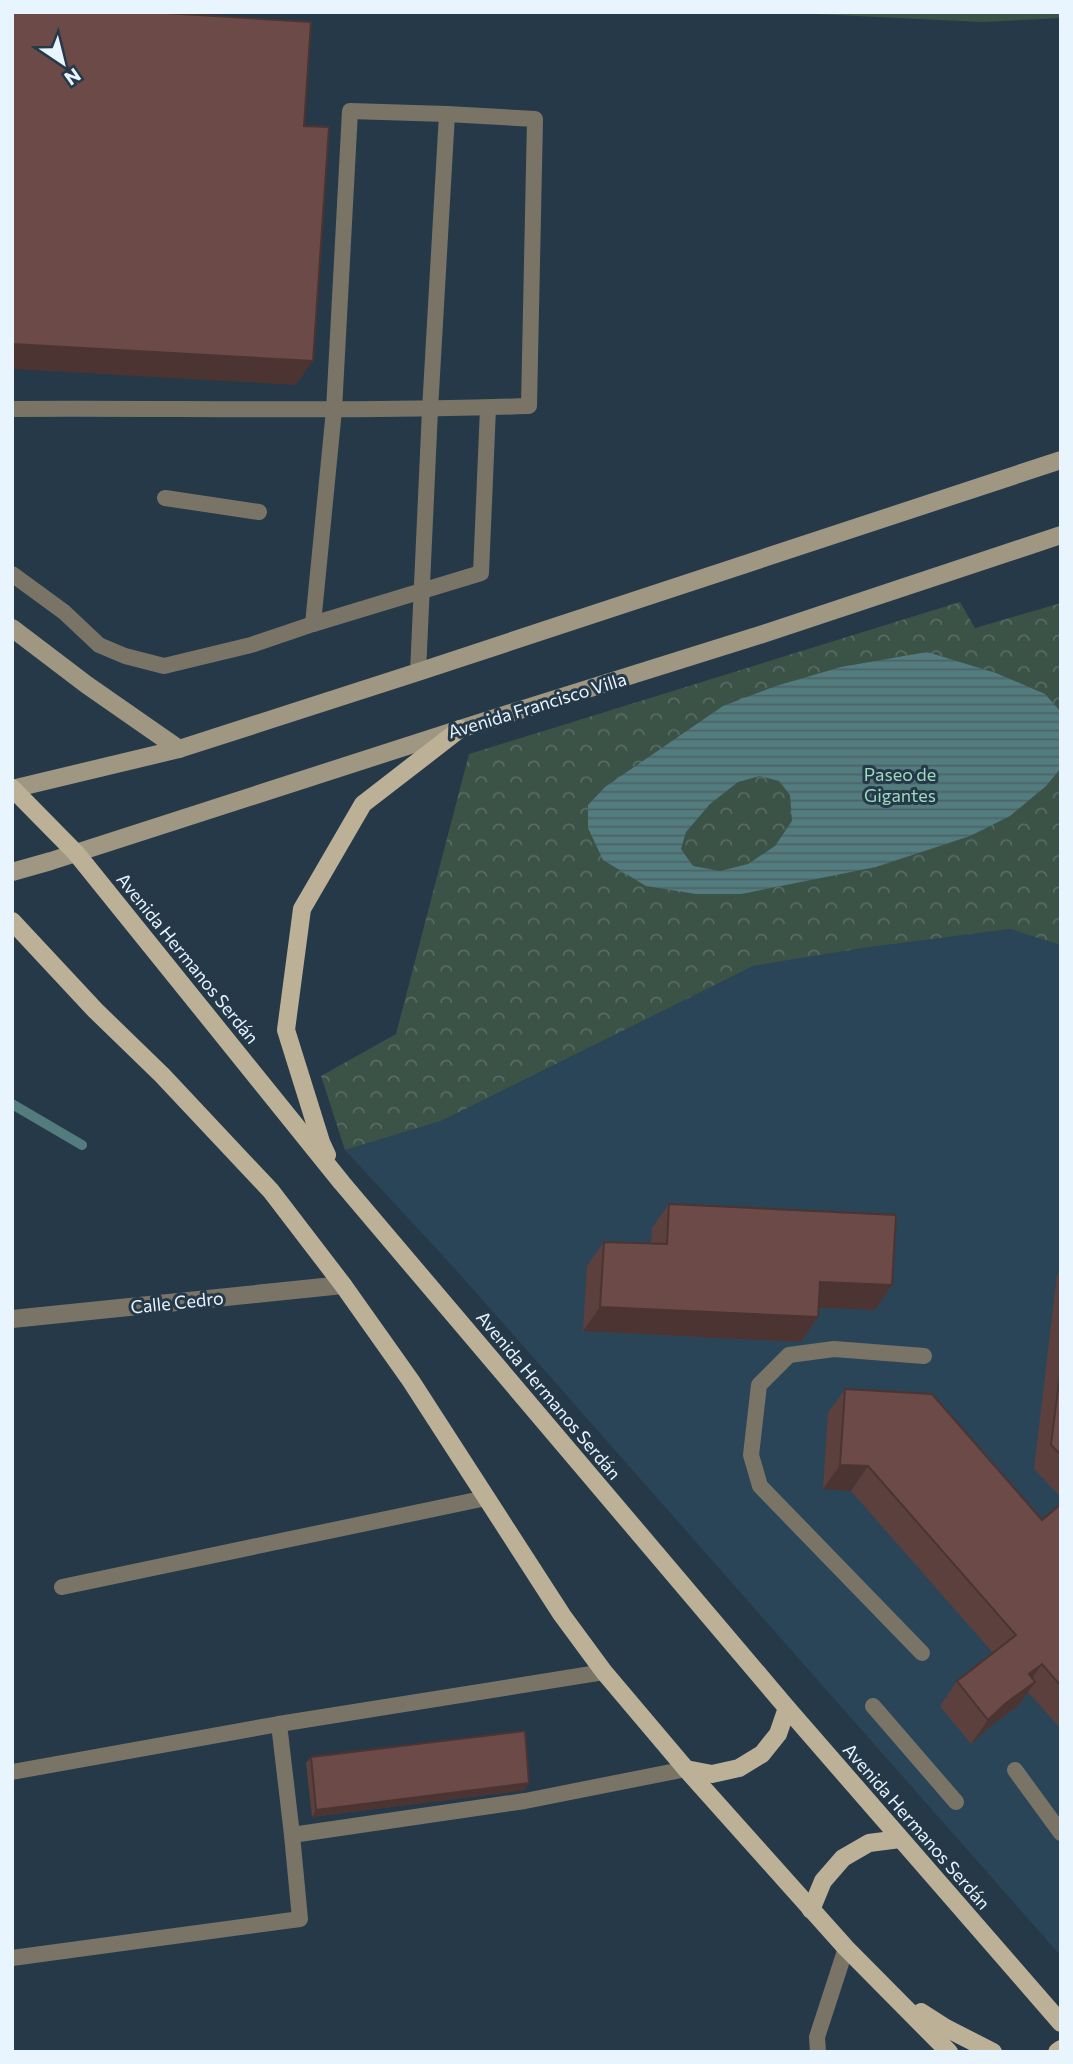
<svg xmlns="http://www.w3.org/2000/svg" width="1073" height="2064" font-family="Commissioner,sans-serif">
<defs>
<pattern id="grass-tufts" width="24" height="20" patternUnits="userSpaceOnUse" patternTransform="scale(1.75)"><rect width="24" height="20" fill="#3b5247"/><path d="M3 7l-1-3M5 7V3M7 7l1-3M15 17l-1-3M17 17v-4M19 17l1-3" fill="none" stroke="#576c63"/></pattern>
<pattern id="park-crowns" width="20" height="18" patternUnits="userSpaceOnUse" patternTransform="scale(1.75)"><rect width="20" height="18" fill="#3b5247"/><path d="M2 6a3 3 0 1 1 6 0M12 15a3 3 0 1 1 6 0" fill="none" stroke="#576c63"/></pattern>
<pattern id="water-rules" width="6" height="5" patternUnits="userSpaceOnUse" patternTransform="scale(1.75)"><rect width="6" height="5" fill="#537c7f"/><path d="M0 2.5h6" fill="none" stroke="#4c6266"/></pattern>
</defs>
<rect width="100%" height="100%" fill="#263949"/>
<polygon fill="#2b4558" points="1010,929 1061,944 1061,1956 457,1271 345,1150 441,1121 752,966 863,948"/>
<polygon fill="url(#grass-tufts)" points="774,12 1061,12 1061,18 982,22"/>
<polygon fill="url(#park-crowns)" points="960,602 975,628 1061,603 1061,945 1010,929 863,948 753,966 441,1121 345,1150 321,1076 396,1034 469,754"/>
<path fill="url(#water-rules)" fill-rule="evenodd" d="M927,652L996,673L1045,694L1061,712V768L1046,786L1010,816L970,836L876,867L741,894H696L646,886L603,860L588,828V805L605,787L723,706L776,686L841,667ZM760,776L779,781L790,795L792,821L775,846L748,864L720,871L693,866L681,849L686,832L710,804L738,782Z"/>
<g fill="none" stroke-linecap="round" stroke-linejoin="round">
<polyline stroke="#537c7f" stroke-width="10" points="12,1104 82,1145"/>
<g stroke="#7a7467" stroke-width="16">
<path d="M12,409C185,408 357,412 529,406L535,119L447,114L350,111L334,410L313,624"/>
<polyline points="165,498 259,512"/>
<polyline points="12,574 64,612 99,645 125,656 164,666 251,645 313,624 481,573 488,408"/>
<polyline points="418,672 430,410 447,114"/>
<polyline points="62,1587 486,1498"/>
<polyline points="922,1653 760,1486 751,1455 759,1385 789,1355 834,1349 924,1356"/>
<polyline points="604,1672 279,1724 292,1835 525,1801 686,1769"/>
<polyline points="873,1706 956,1802"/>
<polyline points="1015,1770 1061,1833"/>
<polyline points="12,1772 279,1724"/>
<polyline points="12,1958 300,1919 292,1835"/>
<polyline points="818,2052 817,2037 846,1948"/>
</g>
<polyline stroke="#7a7467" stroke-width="18" points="12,1319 343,1285"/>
<g stroke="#9f9782" stroke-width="18">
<polyline points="12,628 87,685 179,749"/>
<polyline points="12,789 179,749 418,672 1061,460"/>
<polyline points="12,872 51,861 460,729 769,632 1061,535"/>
</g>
<g stroke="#bcb196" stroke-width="18">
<polyline points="12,788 76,853 342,1183 787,1708 1061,2023"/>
<polyline points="12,921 95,1010 162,1075 271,1191 343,1285 411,1381 562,1615 604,1672 686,1769 846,1948 949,2052"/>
<polyline points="327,1155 321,1142 286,1030 302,909 363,804 460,729"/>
<polyline points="686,1769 712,1774 739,1768 762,1754 778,1734 787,1708"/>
<polyline points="811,1910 823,1881 843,1858 869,1843 900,1839"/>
<polyline points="921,2012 946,2028 993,2052"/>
<polyline points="1057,2052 1061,2049"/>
</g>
</g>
<g fill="#5c403e">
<polygon points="669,1204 892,1285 875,1310 819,1307 818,1317 801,1342 583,1331 587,1266 604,1242 651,1244 652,1228"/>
<polygon points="1061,1270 1061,1497 1034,1469 1057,1275"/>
<polygon points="845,1389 1042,1520 1061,1504 1061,1729 1028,1692 1018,1706 989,1727 971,1744 940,1706 957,1681 993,1653 851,1491 823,1489 828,1413"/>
<polygon points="311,1757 525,1790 312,1817 306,1763"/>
</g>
<g fill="#4b3432">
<polygon points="12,344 313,361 296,385 12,369"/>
<polygon points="820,1282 892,1285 875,1310 803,1307"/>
<polygon points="600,1307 818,1317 801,1342 583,1331"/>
<polygon points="840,1465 868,1466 851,1491 823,1489"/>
<polygon points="1042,1664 1025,1688 1035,1682 1018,1706 989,1727 971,1744 988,1720 1029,1674"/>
<polygon points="529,1783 525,1790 312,1817 316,1810"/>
</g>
<g fill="#6b4a48" stroke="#4b3432" stroke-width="2">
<polygon points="12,12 149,12 311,22 304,126 329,127 313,361 12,344"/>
<polygon points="669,1204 896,1215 892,1285 820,1282 818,1317 600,1307 604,1242 667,1244"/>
<polygon points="1061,1365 1061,1455 1051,1445"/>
<polygon points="845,1389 932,1394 1042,1520 1061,1504 1061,1686 1042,1664 1029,1674 1035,1682 1006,1703 988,1720 957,1681 1016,1635 868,1466 840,1465"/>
<polygon points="525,1731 529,1783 316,1810 311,1757"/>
</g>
<g text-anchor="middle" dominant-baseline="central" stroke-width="6" stroke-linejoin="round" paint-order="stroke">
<g font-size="18" fill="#e8f4fe" stroke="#263949">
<text transform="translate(537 705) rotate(-17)">Avenida Francisco Villa</text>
<text transform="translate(188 958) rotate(51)">Avenida Hermanos Serdán</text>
<text transform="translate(177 1302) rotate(-6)">Calle Cedro</text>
<text transform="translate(549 1395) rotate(50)">Avenida Hermanos Serdán</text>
<text transform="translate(917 1826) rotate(49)">Avenida Hermanos Serdán</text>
</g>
<g font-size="18" fill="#9ddbbd" stroke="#263949">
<text x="900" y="774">Paseo de<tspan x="900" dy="21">Gigantes</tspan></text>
</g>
</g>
<rect width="1073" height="2064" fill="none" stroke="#e8f4fe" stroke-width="28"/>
<g transform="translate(63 63) rotate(145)" stroke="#263949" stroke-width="5" paint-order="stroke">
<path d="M0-5L12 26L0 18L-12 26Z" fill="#e8f4fe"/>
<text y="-10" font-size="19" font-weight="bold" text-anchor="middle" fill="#e8f4fe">N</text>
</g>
</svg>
